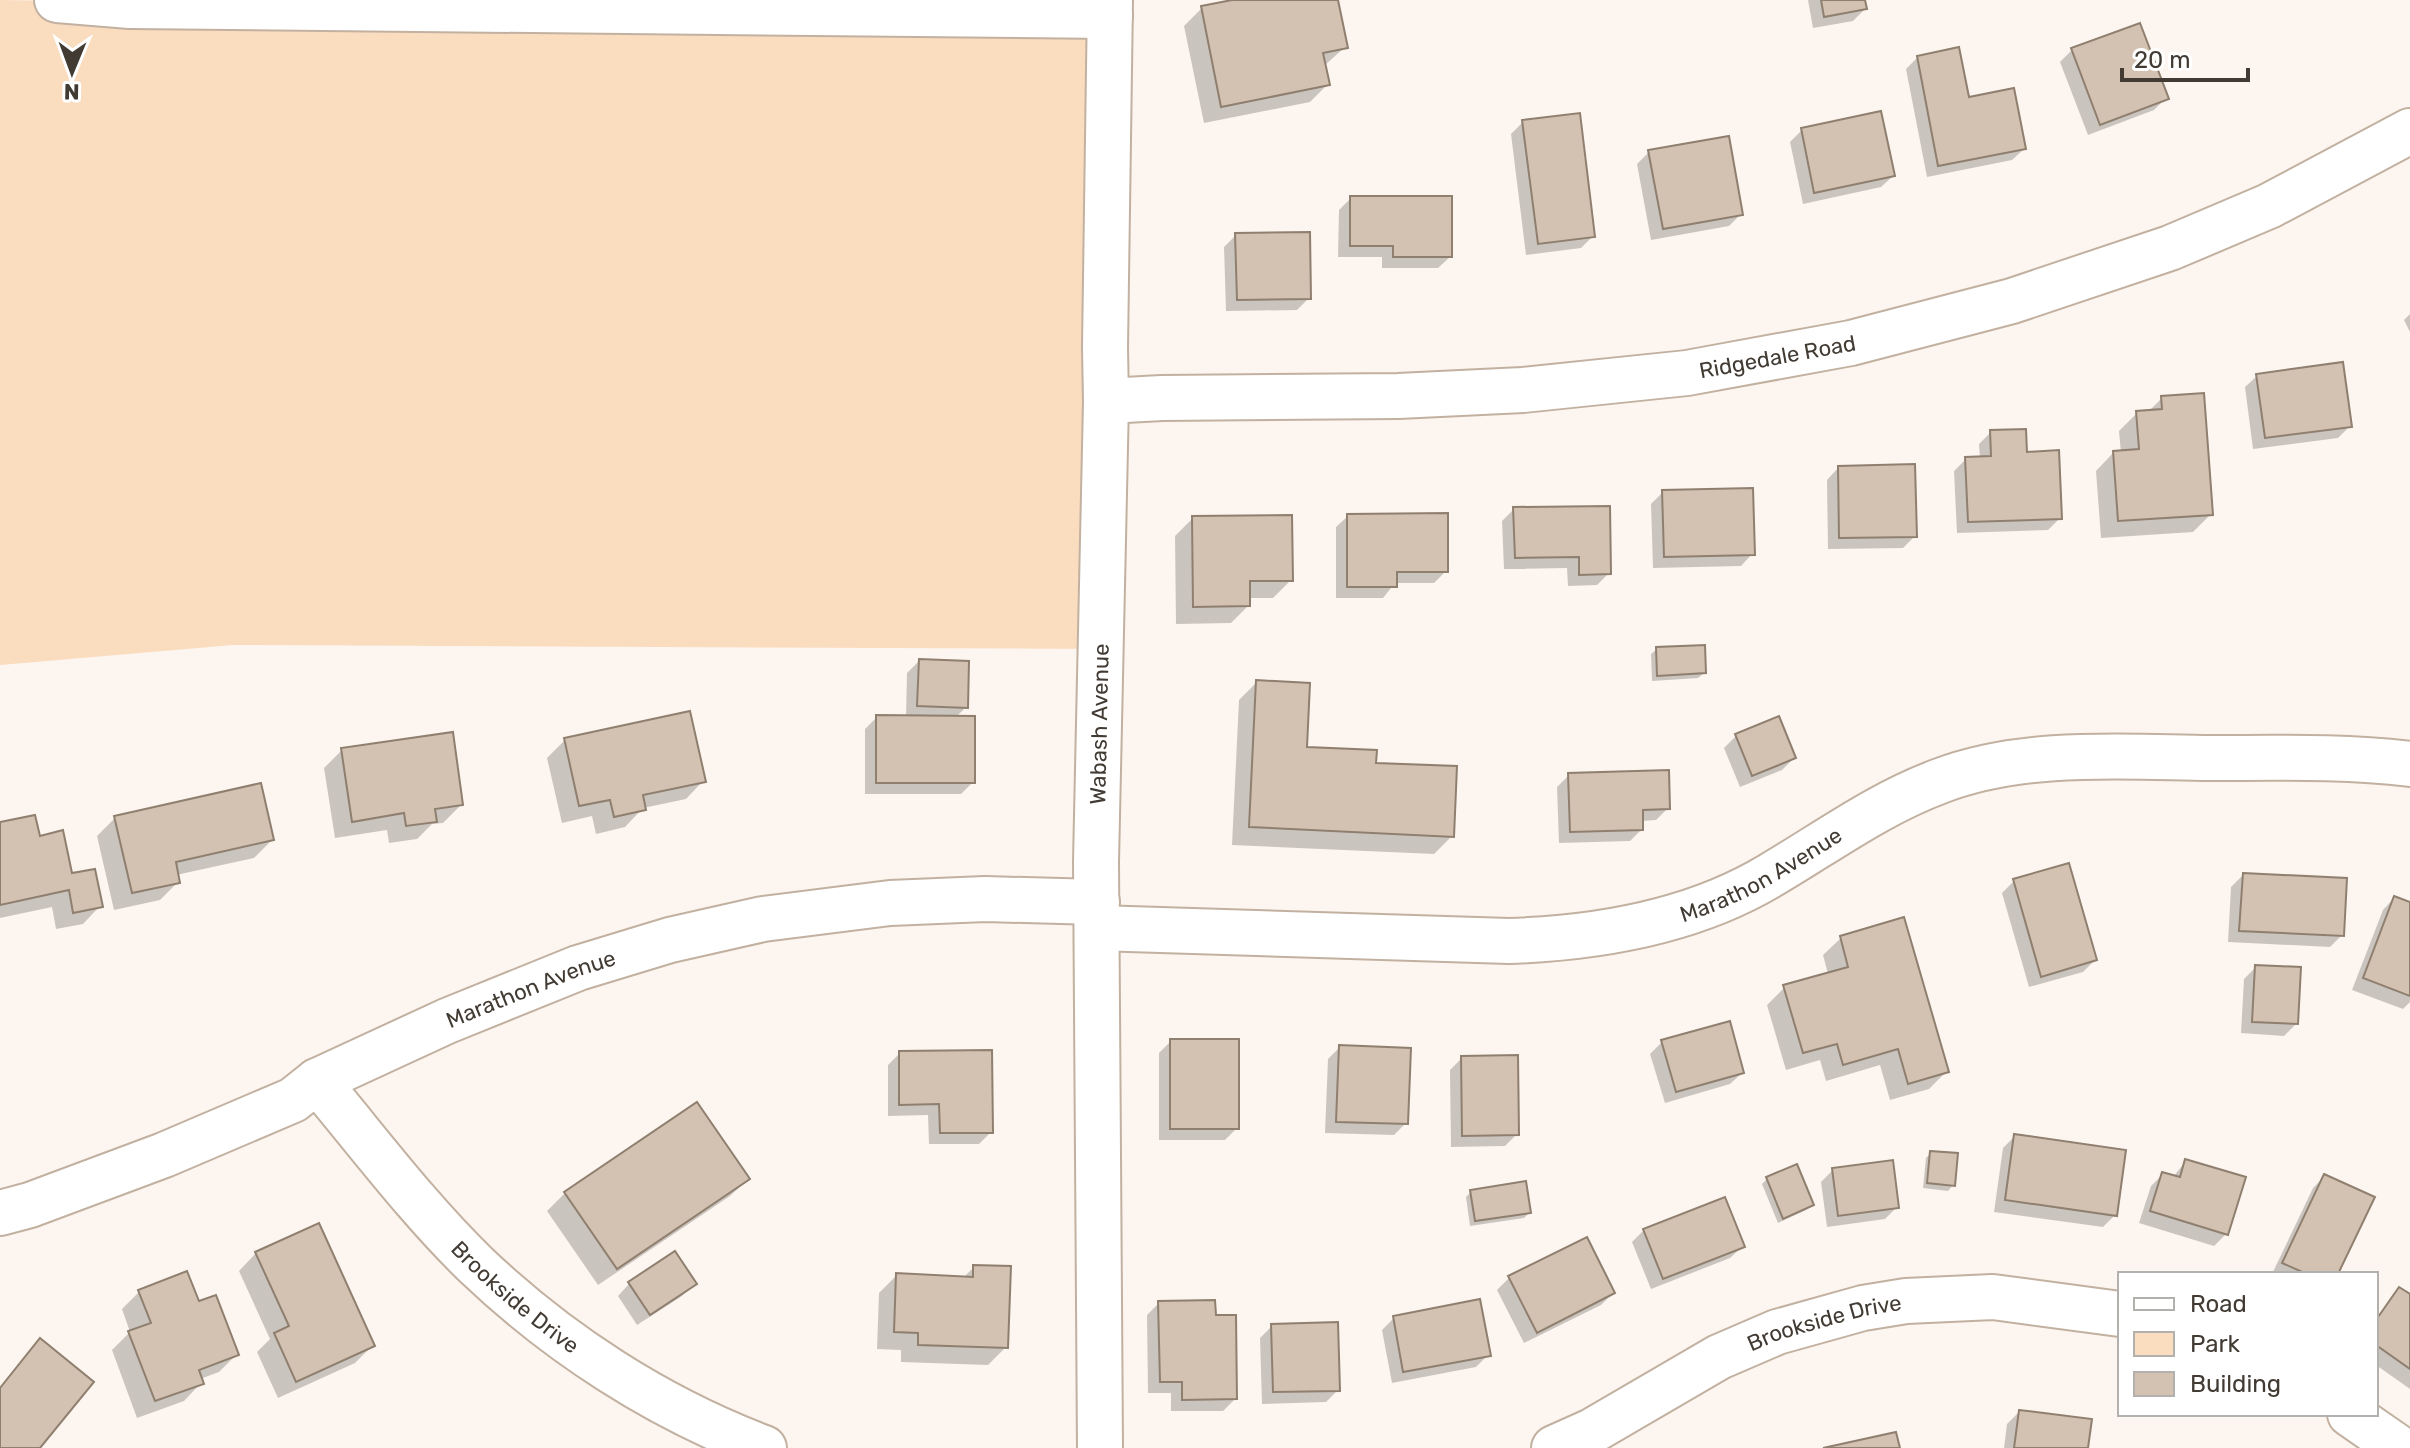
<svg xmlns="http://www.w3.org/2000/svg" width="2410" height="1448" font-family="Rubik,sans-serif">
<rect width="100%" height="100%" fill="#fdf5ef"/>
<polygon fill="#fadcbf" points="0,0 1110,16 1101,649 233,645 0,665"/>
<g fill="#0003">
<polygon points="1243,0 1336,0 1345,47 1324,66 1328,84 1310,102 1204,123 1184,26 1202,8"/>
<polygon points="1808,0 1863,0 1865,9 1853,21 1813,28"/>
<polygon points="2072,50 2166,98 2154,110 2088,135 2060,62"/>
<polygon points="1918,57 1967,99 2024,149 2012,160 1927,177 1906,69"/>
<polygon points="1523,122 1593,236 1581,248 1526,255 1511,134"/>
<polygon points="1802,130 1893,176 1881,187 1803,204 1790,142"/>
<polygon points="1649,152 1741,214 1729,226 1651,240 1637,164"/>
<polygon points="1351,198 1450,257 1438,268 1382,268 1382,257 1338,257 1339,210"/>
<polygon points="1236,235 1309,298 1297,310 1226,311 1224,247"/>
<polygon points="2410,314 2410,332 2404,320"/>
<polygon points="2257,376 2350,426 2338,438 2253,449 2245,387"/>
<polygon points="2162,398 2211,514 2193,532 2101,538 2096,471 2113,453 2121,453 2119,431 2137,413 2148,412"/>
<polygon points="1991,432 2025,454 2060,518 2048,530 1957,533 1954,471 1966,459 1980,458 1979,444"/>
<polygon points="1838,468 1915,536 1903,548 1828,549 1827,480"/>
<polygon points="1663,492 1752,554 1741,566 1653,568 1651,504"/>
<polygon points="1514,509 1609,573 1597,585 1568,586 1567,568 1504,569 1502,521"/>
<polygon points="1348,516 1446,571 1434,583 1395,583 1383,598 1336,598 1336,527"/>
<polygon points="1193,518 1291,580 1273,598 1248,598 1248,606 1231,623 1176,624 1175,536"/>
<polygon points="1657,649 1704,673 1698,678 1652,681 1651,654"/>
<polygon points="919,661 966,707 955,718 973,782 961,794 865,794 865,729 877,717 906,717 907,673"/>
<polygon points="1257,682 1305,749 1374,765 1452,836 1434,854 1232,845 1239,700"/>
<polygon points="1736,736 1794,758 1782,770 1740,787 1724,748"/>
<polygon points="565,740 703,781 686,799 643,808 625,827 596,834 592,816 562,823 547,758"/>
<polygon points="342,750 461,805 443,823 432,824 417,839 389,843 387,830 335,838 324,768"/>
<polygon points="1569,775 1668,808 1656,820 1641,821 1642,829 1630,841 1559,843 1557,787"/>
<polygon points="115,818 272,840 254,858 176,875 178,882 160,900 114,910 97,836"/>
<polygon points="0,824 70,875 100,906 83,924 56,929 52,907 0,918"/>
<polygon points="2243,875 2342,935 2330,947 2228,942 2231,887"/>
<polygon points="2014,881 2095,960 2083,972 2029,987 2002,893"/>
<polygon points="2394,898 2410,905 2410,1002 2403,1009 2352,990 2383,910"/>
<polygon points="1841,938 1947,1071 1929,1089 1890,1100 1880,1065 1826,1081 1820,1060 1786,1070 1767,1005 1785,987 1828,974 1823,955"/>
<polygon points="2256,967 2296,1024 2284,1036 2241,1033 2244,979"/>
<polygon points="1171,1041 1237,1128 1225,1140 1159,1140 1159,1053"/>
<polygon points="1662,1042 1742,1073 1730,1084 1665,1103 1650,1054"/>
<polygon points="1340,1047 1406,1123 1394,1135 1325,1133 1328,1059"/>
<polygon points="900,1053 991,1132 979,1144 929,1144 928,1115 888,1116 888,1065"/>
<polygon points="1462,1058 1517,1134 1505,1146 1451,1147 1450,1070"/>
<polygon points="2015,1136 2115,1215 2103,1227 1994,1212 2003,1148"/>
<polygon points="1931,1153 1953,1185 1948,1191 1923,1188 1926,1158"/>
<polygon points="2186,1161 2226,1234 2214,1246 2139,1223 2151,1186 2163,1174 2173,1177"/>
<polygon points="1833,1170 1897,1207 1885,1219 1827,1227 1821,1182"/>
<polygon points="2325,1176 2336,1274 2272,1274 2313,1188"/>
<polygon points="748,1179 730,1196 598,1285 547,1211 565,1193"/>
<polygon points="1767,1179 1812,1205 1806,1210 1778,1223 1762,1184"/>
<polygon points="1471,1192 1529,1213 1524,1218 1470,1226 1466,1197"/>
<polygon points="1644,1230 1742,1247 1730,1258 1651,1289 1632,1242"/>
<polygon points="256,1253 373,1345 355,1363 278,1398 257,1352 270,1339 239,1271"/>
<polygon points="974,1267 1006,1347 988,1365 901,1362 901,1350 877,1349 879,1293 897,1275 963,1278"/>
<polygon points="1509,1278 1613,1293 1601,1305 1524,1343 1497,1290"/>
<polygon points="629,1284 694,1284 682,1296 637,1325 618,1296"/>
<polygon points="2400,1290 2410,1297 2410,1389 2376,1365 2376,1318"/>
<polygon points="139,1292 197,1304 237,1354 219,1372 200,1379 201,1383 184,1401 137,1418 112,1350 130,1332 122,1309"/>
<polygon points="1159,1303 1235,1399 1223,1411 1171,1411 1171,1393 1148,1393 1147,1315"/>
<polygon points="1394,1318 1488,1355 1476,1367 1392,1383 1382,1330"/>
<polygon points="1272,1326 1338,1390 1326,1402 1262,1404 1260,1338"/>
<polygon points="2019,1412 2086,1448 2004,1448 2007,1424"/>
</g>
<g fill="#d3c2b2" stroke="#8f7f6f" stroke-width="2">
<polygon points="1232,0 1338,0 1348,48 1323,53 1330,85 1221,107 1201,6"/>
<polygon points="1821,0 1865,0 1867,9 1824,17"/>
<polygon points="2140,23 2169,99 2100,125 2071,48"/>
<polygon points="1959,47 1969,97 2014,88 2026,149 1938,166 1917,56"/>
<polygon points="1881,111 1895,176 1814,193 1801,128"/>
<polygon points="1580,113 1595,237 1538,244 1522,120"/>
<polygon points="1729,136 1743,215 1663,229 1648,150"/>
<polygon points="1350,196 1452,196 1452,257 1393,257 1393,246 1350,246"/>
<polygon points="1310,232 1311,299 1237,300 1235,233"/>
<polygon points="2343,362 2352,427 2265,438 2256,374"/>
<polygon points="2204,393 2213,515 2118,521 2113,451 2139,449 2136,411 2162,409 2161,396"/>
<polygon points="2026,429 2027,452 2059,450 2062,519 1968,522 1965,457 1991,456 1990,430"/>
<polygon points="1915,464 1917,537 1839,538 1838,466"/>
<polygon points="1753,488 1755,555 1664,557 1662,490"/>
<polygon points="1610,506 1611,574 1579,575 1579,557 1515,558 1513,507"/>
<polygon points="1448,513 1448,572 1397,572 1397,587 1347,587 1347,514"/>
<polygon points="1292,515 1293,581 1250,581 1250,606 1193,607 1192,516"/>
<polygon points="1705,645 1706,673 1657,676 1656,647"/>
<polygon points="919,659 969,661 968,708 917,706"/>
<polygon points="1256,680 1310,683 1307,747 1377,750 1376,763 1457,766 1454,837 1249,827"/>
<polygon points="690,711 706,782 643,795 646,810 614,817 610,800 579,806 564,738"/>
<polygon points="876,715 975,716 975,783 876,783"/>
<polygon points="1779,716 1796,758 1752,776 1735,734"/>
<polygon points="453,732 463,805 435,809 437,822 406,826 404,813 352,822 341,748"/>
<polygon points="1669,770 1670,809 1643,810 1643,830 1570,832 1568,773"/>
<polygon points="261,783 274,840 176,862 180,883 132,893 114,816"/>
<polygon points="35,815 40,836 63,830 72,873 95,869 103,907 73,913 69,890 0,905 0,822"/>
<polygon points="2069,863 2097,960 2041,977 2013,879"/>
<polygon points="2243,873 2347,878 2344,936 2239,931"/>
<polygon points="2394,896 2410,902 2410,996 2363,978"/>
<polygon points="1904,917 1949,1072 1908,1084 1898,1049 1843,1065 1837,1044 1803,1053 1783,985 1848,967 1840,936"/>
<polygon points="2255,965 2301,967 2298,1024 2252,1022"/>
<polygon points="1730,1021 1744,1073 1676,1092 1661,1040"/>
<rect x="1170" y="1039" width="69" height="90"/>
<polygon points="1339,1045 1411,1048 1408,1124 1336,1122"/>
<polygon points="992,1050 993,1133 940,1133 939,1104 899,1105 899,1051"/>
<polygon points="1518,1055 1519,1135 1462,1136 1461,1056"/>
<polygon points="697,1102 750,1179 617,1269 564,1192"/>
<polygon points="2014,1134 2126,1150 2117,1216 2005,1200"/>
<polygon points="1930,1151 1958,1153 1955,1186 1927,1183"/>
<polygon points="2185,1159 2246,1177 2228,1235 2150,1211 2162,1172 2180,1177"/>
<polygon points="1893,1160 1899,1208 1838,1216 1832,1168"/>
<polygon points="1797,1164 1814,1205 1783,1219 1766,1177"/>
<polygon points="2324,1174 2375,1197 2338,1274 2307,1274 2282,1263"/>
<polygon points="1526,1181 1531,1213 1475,1221 1470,1190"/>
<polygon points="1725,1197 1745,1247 1663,1279 1643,1229"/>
<polygon points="319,1223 375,1346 296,1382 274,1333 289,1326 255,1252"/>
<polygon points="1587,1237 1615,1293 1537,1333 1508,1276"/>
<polygon points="675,1251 697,1284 650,1315 628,1282"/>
<polygon points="973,1265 1011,1266 1008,1348 918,1345 918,1333 894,1332 896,1273 973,1277"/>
<polygon points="187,1271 199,1301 216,1295 239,1355 199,1370 204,1384 155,1401 128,1331 151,1323 138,1290"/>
<polygon points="2399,1287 2410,1294 2410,1369 2376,1345 2376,1320"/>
<polygon points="1480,1299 1491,1356 1403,1372 1393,1316"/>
<polygon points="1215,1300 1216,1315 1236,1315 1237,1399 1182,1400 1182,1382 1160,1382 1158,1301"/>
<polygon points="1338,1322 1340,1391 1273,1392 1271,1324"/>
<polygon points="40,1338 94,1382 40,1448 0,1448 0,1388"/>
<polygon points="2019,1410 2092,1419 2088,1448 2014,1448"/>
<polygon points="1896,1432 1900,1448 1823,1448"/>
</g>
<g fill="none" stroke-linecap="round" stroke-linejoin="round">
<defs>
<g id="minor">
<polyline points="57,0 130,6 1110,16"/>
<path id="s1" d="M1106,401L1162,398L1398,396L1523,390L1687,373L1851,343L2012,301L2170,248L2269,206L2410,131"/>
<path id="s2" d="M1097,928L1509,941C1598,938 1693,922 1771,875C1827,842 1878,804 1940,781C2024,749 2122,757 2210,758C2277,758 2344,756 2410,764"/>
<path id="s3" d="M317,1081C369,1143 419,1210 477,1266C559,1344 658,1408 764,1448"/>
<path id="s4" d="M0,1213L30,1205L164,1155L293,1100L317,1081L447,1021L578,968L670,940L763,919L890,903L985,899L1097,902"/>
<polyline points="2350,1414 2399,1448"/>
<path id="s5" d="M1100,1448L1096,862L1106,401L1105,348L1110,0"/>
<path id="s6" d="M1554,1448L1592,1431L1719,1357L1777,1332L1863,1308L1906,1301L1993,1297L2120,1314"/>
</g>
</defs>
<use href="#minor" stroke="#c2b1a0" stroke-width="48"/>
<use href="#minor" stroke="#fff" stroke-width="44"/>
</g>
<g text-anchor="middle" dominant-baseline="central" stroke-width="6" stroke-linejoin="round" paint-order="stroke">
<g font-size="22" fill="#423b34" stroke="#fff">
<text stroke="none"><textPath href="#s1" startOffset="674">Ridgedale Road</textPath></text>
<text stroke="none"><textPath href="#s5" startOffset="724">Wabash Avenue</textPath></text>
<text stroke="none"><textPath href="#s2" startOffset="676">Marathon Avenue</textPath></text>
<text stroke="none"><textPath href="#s4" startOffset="578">Marathon Avenue</textPath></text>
<text stroke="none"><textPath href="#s3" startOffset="294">Brookside Drive</textPath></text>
<text stroke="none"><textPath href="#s6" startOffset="300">Brookside Drive</textPath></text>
</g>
</g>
<rect x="2118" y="1272" width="260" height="144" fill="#ffffff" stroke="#b3b1ae" stroke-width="2"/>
<rect x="2134" y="1298" width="40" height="12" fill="#ffffff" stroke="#b3b1ae" stroke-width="2"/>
<text x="2190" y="1312" font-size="24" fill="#423b34">Road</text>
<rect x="2134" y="1332" width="40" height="24" fill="#fadcbf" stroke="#b3b1ae" stroke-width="2"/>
<text x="2190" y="1352" font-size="24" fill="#423b34">Park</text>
<rect x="2134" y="1372" width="40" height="24" fill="#d3c2b2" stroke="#b3b1ae" stroke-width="2"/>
<text x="2190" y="1392" font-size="24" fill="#423b34">Building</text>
<g transform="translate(72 72) rotate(181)" stroke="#ffffff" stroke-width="6" paint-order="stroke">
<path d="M0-6L14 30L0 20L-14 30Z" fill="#423b34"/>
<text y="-12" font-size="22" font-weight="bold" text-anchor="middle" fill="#423b34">N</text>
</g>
<path d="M2122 68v12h126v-12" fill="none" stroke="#423b34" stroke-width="4"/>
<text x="2134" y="68" font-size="24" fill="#423b34" stroke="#ffffff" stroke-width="6" paint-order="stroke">20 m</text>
</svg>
